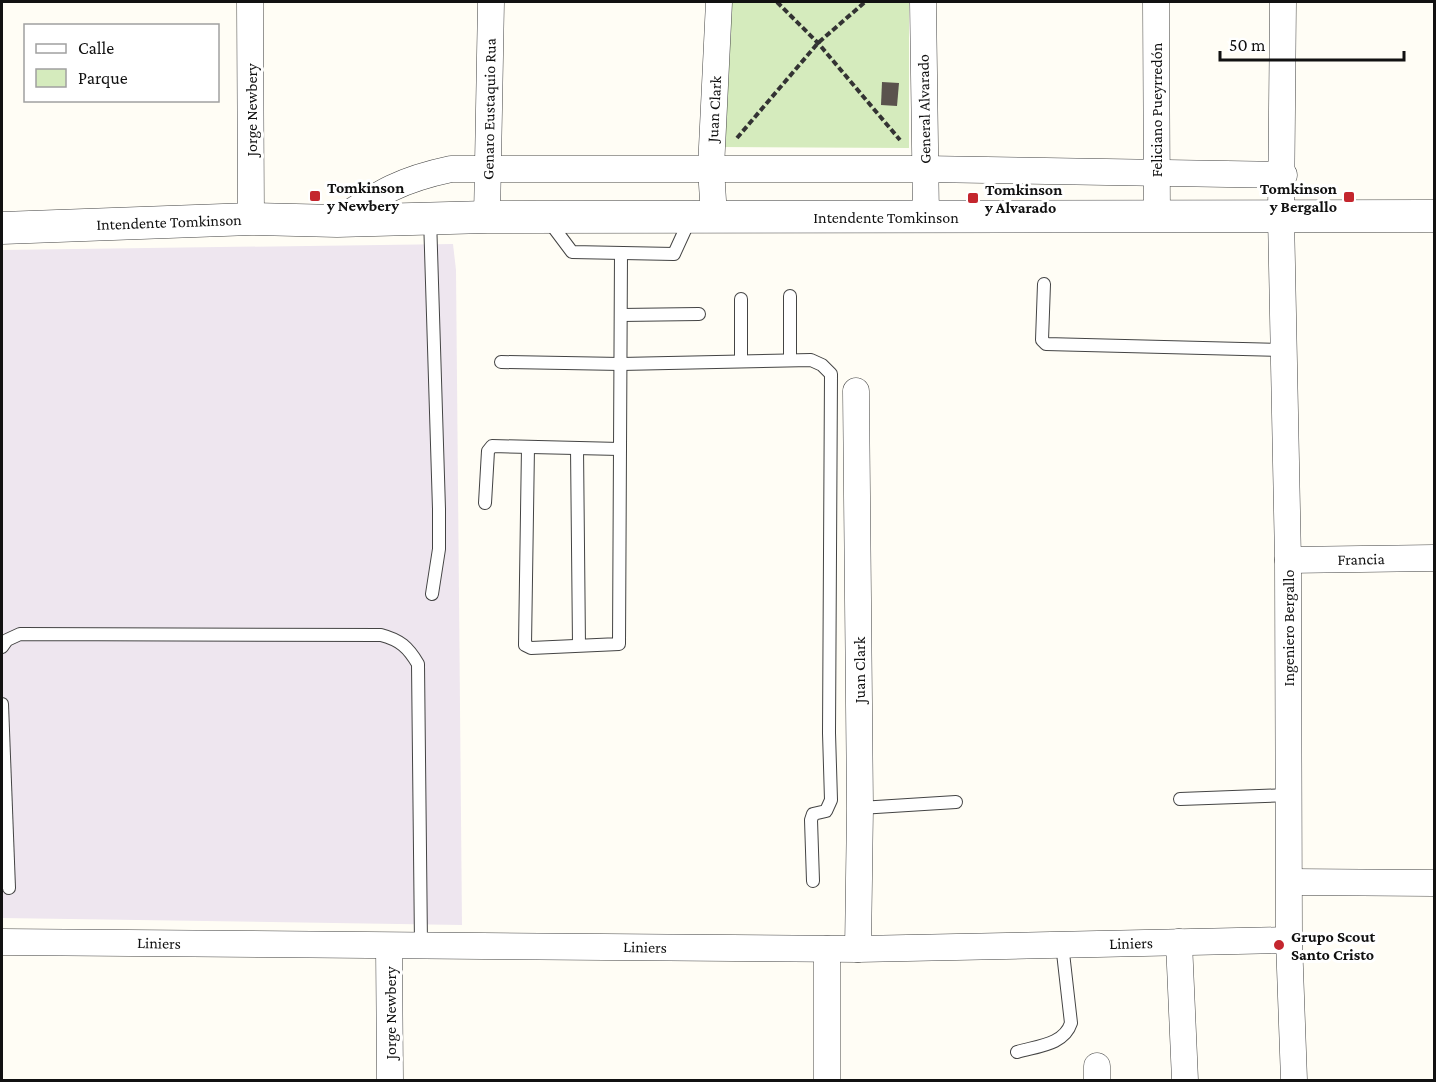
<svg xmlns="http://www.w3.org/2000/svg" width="1436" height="1082" font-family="'Crimson Pro',serif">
<rect width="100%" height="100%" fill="#fffdf5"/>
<polygon fill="#eee6ef" points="453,244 456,270 462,925 2,918 2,250"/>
<polygon fill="#d5ebbd" points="721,2 909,2 909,148 721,147"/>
<polygon fill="#5a524d" points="882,82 899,83 897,106 881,105"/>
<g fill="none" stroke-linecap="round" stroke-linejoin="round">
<defs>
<g id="service">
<polyline points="430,218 439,509 439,549 432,594"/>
<polyline points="548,220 572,252 674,254 690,219"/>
<polyline points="1044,284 1042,340 1046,344 1284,350"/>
<polyline points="790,296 790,360"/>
<polyline points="741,299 741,361"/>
<polyline points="621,315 699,314"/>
<polyline points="501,362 621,364 811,360 822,365 831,374 829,733 831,800 826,811 813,814 811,820 813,881"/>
<polyline points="528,447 525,645 531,648 619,644 621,253"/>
<polyline points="577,448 579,645"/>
<polyline points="485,503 488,451 492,446 620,449"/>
<path d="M2,647L7,640L20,634L381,635C400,640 408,647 418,664L421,945"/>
<polyline points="2,704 9,888"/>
<polyline points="1180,799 1289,795"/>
<polyline points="860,808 956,802"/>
<path d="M1017,1052C1037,1046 1064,1045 1071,1023L1062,944"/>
</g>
<g id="minor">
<polyline points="250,2 251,219"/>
<polyline points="923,2 926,217"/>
<polyline points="1156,2 1157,218"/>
<polyline points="1283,2 1281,216 1288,560 1289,940 1294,1080"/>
<polyline points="487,217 491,2"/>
<polyline points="714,217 711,168 719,2"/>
<path d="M337,221C380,193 399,180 451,169H925L1284,175"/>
<polyline points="856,391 860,808 858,949"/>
<polyline points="1288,560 1434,558"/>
<polyline points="1290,882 1434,883"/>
<polyline points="2,942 858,949 1289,940"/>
<polyline points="1179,942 1185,1080"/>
<polyline points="389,946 390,1080"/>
<polyline points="827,949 827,1080"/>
<polyline points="1097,1066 1097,1080"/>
</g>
<polyline id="tertiary" points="2,228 251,219 337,221 487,217 1434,216"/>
</defs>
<use href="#service" stroke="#444" stroke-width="14"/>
<use href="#minor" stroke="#444" stroke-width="27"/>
<use href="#tertiary" stroke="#444" stroke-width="33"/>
<g stroke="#333" stroke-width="4" stroke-dasharray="6 3" stroke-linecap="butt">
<polyline points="777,2 818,43 900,140"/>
<polyline points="737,138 818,43 865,2"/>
</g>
<use href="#service" stroke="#fff" stroke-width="12"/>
<use href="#minor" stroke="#fff" stroke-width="26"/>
<use href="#tertiary" stroke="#fff" stroke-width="32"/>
</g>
<g fill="#c4262e" stroke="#fff" stroke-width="2">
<rect x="309" y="190" width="12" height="12" rx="3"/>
<rect x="1343" y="191" width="12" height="12" rx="3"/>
<rect x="967" y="192" width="12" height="12" rx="3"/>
<circle cx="1279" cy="945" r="6"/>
</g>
<g text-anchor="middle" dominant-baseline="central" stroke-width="6" stroke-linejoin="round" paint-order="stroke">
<g font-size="16" fill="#111" stroke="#fff">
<text transform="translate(489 109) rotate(-89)">Genaro Eustaquio Rua</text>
<text transform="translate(714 109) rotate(-87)">Juan Clark</text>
<text transform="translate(924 109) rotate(-91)">General Alvarado</text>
<text transform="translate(251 110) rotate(-90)">Jorge Newbery</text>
<text transform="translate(1156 110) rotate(-90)">Feliciano Pueyrredón</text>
<text x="886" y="217">Intendente Tomkinson</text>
<text transform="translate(169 222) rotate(-2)">Intendente Tomkinson</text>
<text transform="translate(1361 559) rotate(-1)">Francia</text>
<text transform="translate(1288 628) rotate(-90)">Ingeniero Bergallo</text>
<text transform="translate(859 670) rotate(-90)">Juan Clark</text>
<text transform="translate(159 943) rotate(1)">Liniers</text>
<text transform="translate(1131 943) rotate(-1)">Liniers</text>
<text transform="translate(645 947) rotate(1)">Liniers</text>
<text transform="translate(390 1013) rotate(-90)">Jorge Newbery</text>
</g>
<g font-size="16" font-weight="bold" fill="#111" stroke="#fff" text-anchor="start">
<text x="327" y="187">Tomkinson<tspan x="327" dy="18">y Newbery</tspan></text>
<text x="1337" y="188" text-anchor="end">Tomkinson<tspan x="1337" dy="18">y Bergallo</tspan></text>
<text x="985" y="189">Tomkinson<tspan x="985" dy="18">y Alvarado</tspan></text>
<text x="1291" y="936">Grupo Scout<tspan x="1291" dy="18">Santo Cristo</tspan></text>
</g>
</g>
<rect width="1436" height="1082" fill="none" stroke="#111111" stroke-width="6"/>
<rect x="24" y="24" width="195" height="78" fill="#ffffff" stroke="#a0a0a0" stroke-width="1.5"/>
<rect x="36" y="44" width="30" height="9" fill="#ffffff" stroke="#a0a0a0" stroke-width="1.5"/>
<text x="78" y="54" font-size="18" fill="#111111">Calle</text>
<rect x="36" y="69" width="30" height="18" fill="#d5ebbd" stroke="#a0a0a0" stroke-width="1.5"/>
<text x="78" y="84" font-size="18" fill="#111111">Parque</text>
<path d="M1220 51v9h184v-9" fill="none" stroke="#111111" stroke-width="3"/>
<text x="1229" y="51" font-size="18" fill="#111111" stroke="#ffffff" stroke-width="4.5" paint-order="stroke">50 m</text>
</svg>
